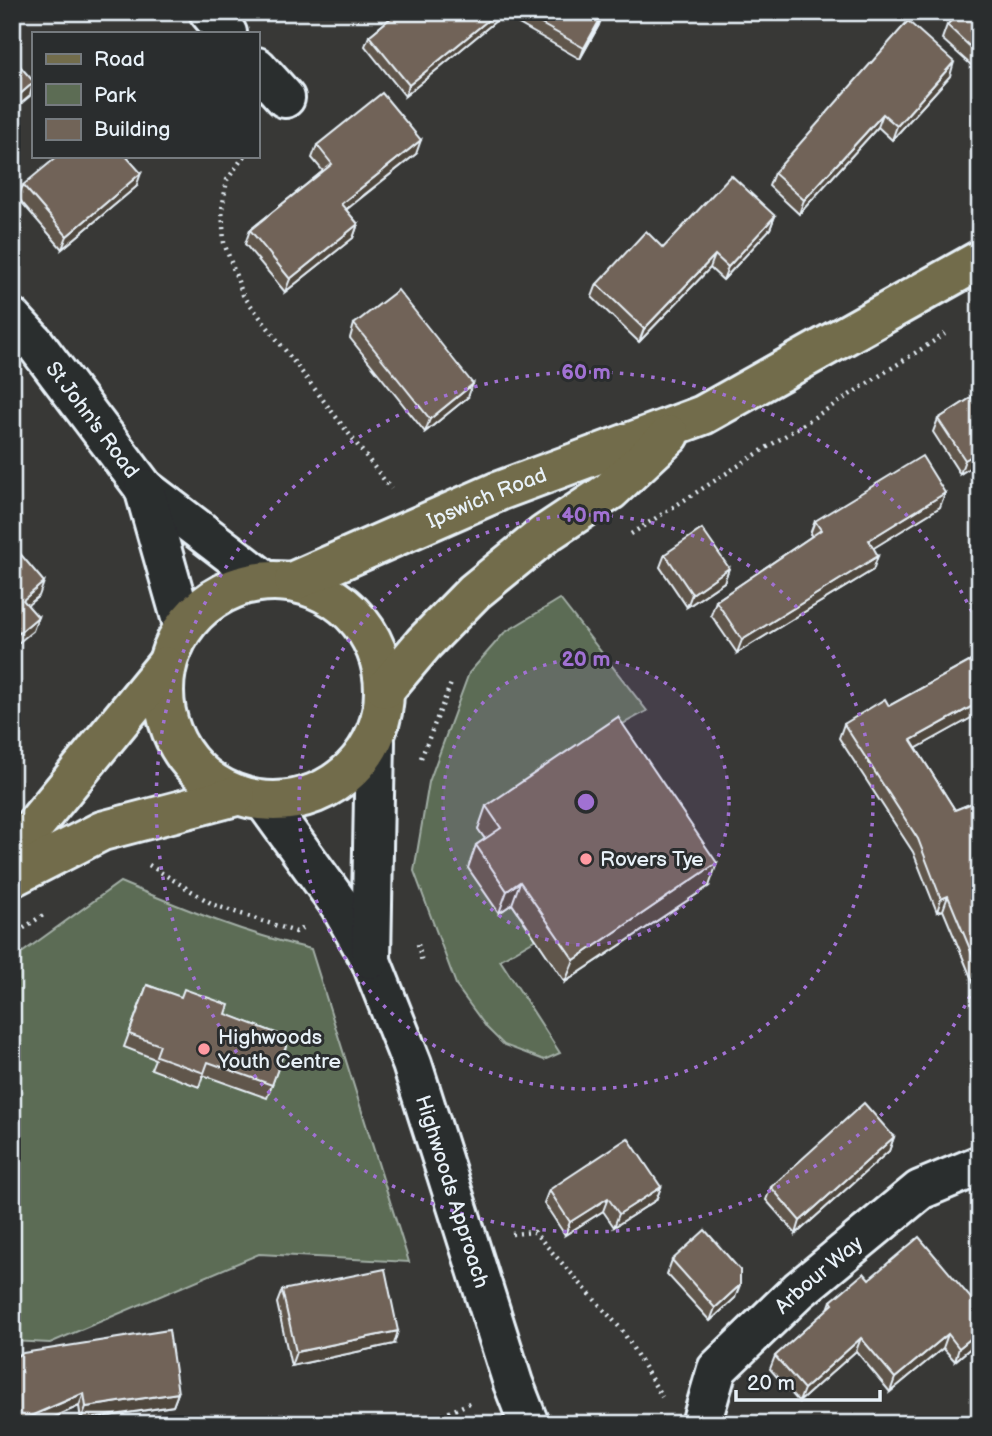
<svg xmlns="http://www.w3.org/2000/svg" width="992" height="1436" font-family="'Balsamiq Sans',sans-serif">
<rect width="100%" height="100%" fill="#383836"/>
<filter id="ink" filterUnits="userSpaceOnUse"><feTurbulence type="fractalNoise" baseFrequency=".0143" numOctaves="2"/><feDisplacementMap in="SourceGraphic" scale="14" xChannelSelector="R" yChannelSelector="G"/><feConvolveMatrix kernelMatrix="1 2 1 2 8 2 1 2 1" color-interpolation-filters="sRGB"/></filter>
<g filter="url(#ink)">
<g fill="#5c6c54" stroke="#a2aea6" stroke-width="2">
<polygon points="560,599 647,711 617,727 478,828 493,851 499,913 512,904 536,939 500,960 560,1053 544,1060 504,1045 487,1028 457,987 414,871 429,782 469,673 504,633"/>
<path d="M120,882C183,908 245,934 311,949L409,1262L259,1254L50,1343L12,1341V960Z"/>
</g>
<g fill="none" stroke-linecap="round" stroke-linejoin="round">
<defs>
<g id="minor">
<polyline points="209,12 227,33"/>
<polyline points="257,67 285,98"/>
<path id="s1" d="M12,318L34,342L144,488L263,579"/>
<polyline points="144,488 183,625"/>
<path id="s2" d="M265,802L339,904L371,961L412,1064L513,1383L529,1424"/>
<polyline points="371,959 375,741"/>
<path id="s3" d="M701,1424L717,1369L799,1290L920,1190L980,1165"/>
</g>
<g id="major">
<circle cx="274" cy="691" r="110"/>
<path id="s4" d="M294,581L499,491L703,415L980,260"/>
<polyline points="386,688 424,643 474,592 545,534 610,491 670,435"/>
<polyline points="12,853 165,666"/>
<polyline points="12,877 102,831 236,796"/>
</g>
</defs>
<use href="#minor" stroke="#e8f1f8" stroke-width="44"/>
<use href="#major" stroke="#e8f1f8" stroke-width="44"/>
<g stroke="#e8f1f8" stroke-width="4.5" stroke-dasharray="2 5" stroke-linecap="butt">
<polyline points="244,156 227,180 222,209 224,243 243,295 391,489"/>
<polyline points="631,534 945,334"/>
<polyline points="421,758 452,681"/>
<polyline points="149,865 214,905 296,932 302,928"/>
<polyline points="12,936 46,913"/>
<polyline points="418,944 422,962"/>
<polyline points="512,1234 534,1232 622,1330 662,1397"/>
<polyline points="574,1414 578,1424"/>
<polyline points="423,1424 474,1401"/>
</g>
<use href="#minor" stroke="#2a2d2e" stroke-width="38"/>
<use href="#major" stroke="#726c4b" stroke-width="38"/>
</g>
<g fill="#61564c" stroke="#e8f1f8" stroke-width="2">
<polygon points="398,12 600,12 599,25 580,59 503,15 405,96 365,46 369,36"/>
<polygon points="980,12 980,73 942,39 947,25"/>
<polygon points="950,76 892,140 878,127 799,214 769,186 774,173"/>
<polygon points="317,145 416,154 346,210 358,224 353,238 285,292 245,244 250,230 323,171 312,158"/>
<polygon points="23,185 136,187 62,249 18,198"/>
<polygon points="775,216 770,229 723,280 710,268 639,342 592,297 597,284 663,248"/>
<polygon points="354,324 468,397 425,432 350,338"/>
<polygon points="980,392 980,461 960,474 933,432 938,419"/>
<polygon points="940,507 873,548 873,570 737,653 711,615 716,601 812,536 810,534 815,521"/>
<polygon points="665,554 729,568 724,582 687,607 660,567"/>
<polygon points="980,656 980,713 916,748 955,810 980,800 980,999 943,910 937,912 913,852 839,738 844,724 889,706"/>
<polygon points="486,806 709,886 565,982 512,904 499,913 468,868 476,845 485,839 478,829"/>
<polygon points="147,985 289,1038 267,1098 203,1075 199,1087 151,1069 155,1059 124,1047"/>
<polygon points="980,1051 980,1093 970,1067 974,1053"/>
<polygon points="894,1137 889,1151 796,1234 766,1200 771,1187"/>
<polygon points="661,1187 656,1200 614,1227 603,1211 565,1235 544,1203 549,1190"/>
<polygon points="672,1260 735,1298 710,1321 667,1274"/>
<polygon points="869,1279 980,1309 980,1340 955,1361 943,1348 890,1392 856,1351 799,1402 770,1369 775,1356 828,1309 831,1301"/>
<polygon points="282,1290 394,1344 291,1366 277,1303"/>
<polygon points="12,1358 178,1393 173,1406 81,1420 79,1406 39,1424 12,1424"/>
</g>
<g fill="#4f463e" stroke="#e8f1f8" stroke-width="2">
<polygon points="498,12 504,12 503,15 405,96 409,85"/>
<polygon points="603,14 599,25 580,59 584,48"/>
<polygon points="954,62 950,76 892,140 897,126"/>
<polygon points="33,83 30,96 12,111 12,101"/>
<polygon points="883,114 878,127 799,214 804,200"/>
<polygon points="421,140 416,154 336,217 341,204"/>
<polygon points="141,173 136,187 62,249 67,236"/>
<polygon points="775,216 770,229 723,280 728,267"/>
<polygon points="358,224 353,238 285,292 290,279"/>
<polygon points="715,255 710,268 639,342 644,329"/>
<polygon points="473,384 468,397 425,432 430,419"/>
<polygon points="980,451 980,461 960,474 965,460"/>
<polygon points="945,493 940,507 864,554 869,540"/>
<polygon points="878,556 873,570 737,653 742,640"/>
<polygon points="729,568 724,582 687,607 692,594"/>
<polygon points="44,582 39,596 18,613 23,600"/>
<polygon points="38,617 33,631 12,648 12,639"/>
<polygon points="980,702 980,713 906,754 911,740"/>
<polygon points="717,863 709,886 565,982 574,960"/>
<polygon points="520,882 512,904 499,913 507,891"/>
<polygon points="948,896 943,910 937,912 941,899"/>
<polygon points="894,1137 889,1151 796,1234 800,1221"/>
<polygon points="661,1187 656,1200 614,1227 619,1214"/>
<polygon points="608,1198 603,1211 565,1235 570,1222"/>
<polygon points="740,1285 735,1298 710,1321 715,1308"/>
<polygon points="398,1331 394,1344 291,1366 296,1352"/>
<polygon points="980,1331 980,1340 955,1361 959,1348"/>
<polygon points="948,1334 943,1348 890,1392 895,1378"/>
<polygon points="861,1338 856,1351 799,1402 804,1389"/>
<polygon points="84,1393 79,1406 39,1424 14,1424"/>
<polygon points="178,1393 173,1406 81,1420 86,1407"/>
</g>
<g fill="#716458" stroke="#e8f1f8" stroke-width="2">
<polygon points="398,12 498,12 409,85 369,36"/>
<polygon points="520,12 600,12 603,14 584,48"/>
<polygon points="959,12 980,12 980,56 947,25"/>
<polygon points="908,21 954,62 897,126 883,114 804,200 774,173"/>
<polygon points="12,57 33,81 33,83 12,101"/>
<polygon points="382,93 421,140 341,204 358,224 290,279 250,230 332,164 317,145"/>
<polygon points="58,156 126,156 141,173 67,236 23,185"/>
<polygon points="731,175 775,216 728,267 715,255 644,329 597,284 646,231 663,248"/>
<polygon points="398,290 473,384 430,419 354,324"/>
<polygon points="980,392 980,451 965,460 938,419"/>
<polygon points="922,456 945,493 869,540 878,556 742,640 716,601 821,530 815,521"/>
<polygon points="702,529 729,568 692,594 665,554"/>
<polygon points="12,544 44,582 23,600 38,617 12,639"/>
<polygon points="980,656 980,702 911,740 955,810 980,800 980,973 948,896 941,899 918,839 844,724 885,699 889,706"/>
<polygon points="618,717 717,863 574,960 520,882 507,891 476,845 501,828 486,806"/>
<polygon points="147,985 181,997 184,989 229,1005 226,1014 289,1038 272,1085 208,1062 204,1073 156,1056 160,1045 129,1034"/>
<polygon points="980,1051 980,1067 974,1053"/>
<polygon points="864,1103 894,1137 800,1221 771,1187"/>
<polygon points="628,1138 661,1187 619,1214 608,1198 570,1222 549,1190"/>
<polygon points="705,1230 740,1270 740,1285 715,1308 672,1260"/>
<polygon points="919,1237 980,1309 980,1331 959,1348 948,1334 895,1378 861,1338 804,1389 775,1356 833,1304 831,1301 864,1273 869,1279"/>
<polygon points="385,1269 398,1331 296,1352 282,1290"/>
<polygon points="169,1330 178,1393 86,1407 84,1393 12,1424 12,1358 23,1353"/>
</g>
</g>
<circle cx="586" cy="802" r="143" fill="#a171d3" fill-opacity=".12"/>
<g fill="none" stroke="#a171d3" stroke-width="3.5" stroke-dasharray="3.5 7">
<circle cx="586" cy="802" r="143"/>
<circle cx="586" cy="802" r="287"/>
<path d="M979 977A430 430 0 1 1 979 627"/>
</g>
<g fill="#ff9aa2" stroke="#2a2d2e" stroke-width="2.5">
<circle cx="586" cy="859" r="7"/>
<circle cx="204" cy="1049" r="7"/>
</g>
<g text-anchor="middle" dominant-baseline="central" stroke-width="6" stroke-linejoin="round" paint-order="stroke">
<g font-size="21" fill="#e8f1f8" stroke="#2a2d2e">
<text stroke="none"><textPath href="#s1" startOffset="130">St John's Road</textPath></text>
<text stroke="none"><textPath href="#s4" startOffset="210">Ipswich Road</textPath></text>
<text stroke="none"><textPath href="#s2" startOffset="436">Highwoods Approach</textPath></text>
<text stroke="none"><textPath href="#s3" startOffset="196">Arbour Way</textPath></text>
</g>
<g font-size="21" fill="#e8f1f8" stroke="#2a2d2e" text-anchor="start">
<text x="600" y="859">Rovers Tye</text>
<text x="218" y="1037">Highwoods<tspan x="218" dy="24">Youth Centre</tspan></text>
</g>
</g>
<circle cx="586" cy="802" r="10" fill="#a171d3" stroke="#2a2d2e" stroke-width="3.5"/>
<g font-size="21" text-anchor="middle" font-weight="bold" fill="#a171d3" stroke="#2a2d2e" stroke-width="6" stroke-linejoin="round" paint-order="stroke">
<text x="586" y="379">60 m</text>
<text x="586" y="522">40 m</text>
<text x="586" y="666">20 m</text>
</g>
<rect width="992" height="1436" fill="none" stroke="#2a2d2e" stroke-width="42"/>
<rect x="21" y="21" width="950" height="1394" fill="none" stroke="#e8f1f8" stroke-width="2.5" filter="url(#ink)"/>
<rect x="32" y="32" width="228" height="126" fill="#2a2d2e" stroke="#767b7f" stroke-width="2"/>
<rect x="46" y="54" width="35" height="10" fill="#726c4b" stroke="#767b7f" stroke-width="2"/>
<text x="94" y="66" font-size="21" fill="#e8f1f8">Road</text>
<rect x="46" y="84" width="35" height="21" fill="#5c6c54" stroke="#767b7f" stroke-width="2"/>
<text x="94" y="102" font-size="21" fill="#e8f1f8">Park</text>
<rect x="46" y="119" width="35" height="21" fill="#716458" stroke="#767b7f" stroke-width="2"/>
<text x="94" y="136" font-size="21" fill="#e8f1f8">Building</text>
<path d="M736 1390v10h144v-10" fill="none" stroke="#e8f1f8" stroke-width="3.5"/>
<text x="747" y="1390" font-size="21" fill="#e8f1f8" stroke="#2a2d2e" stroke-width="5" paint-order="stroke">20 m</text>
</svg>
